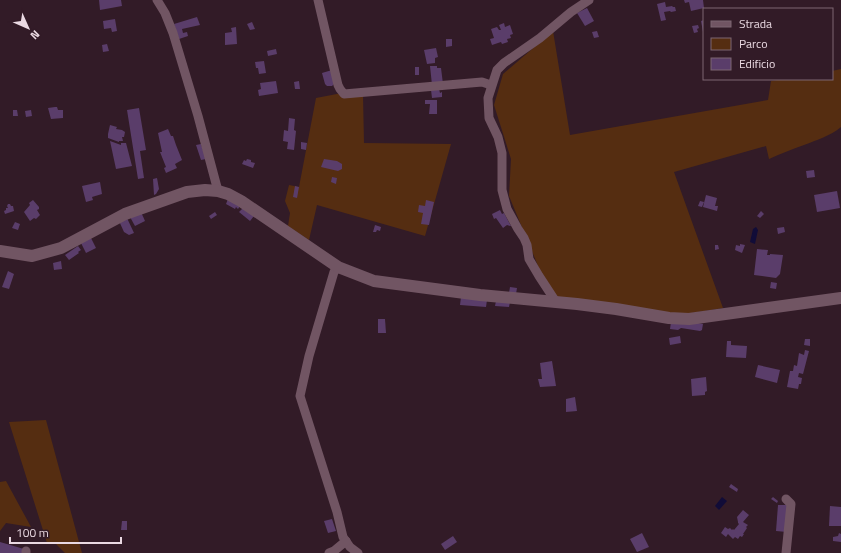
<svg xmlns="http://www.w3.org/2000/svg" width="841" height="553" font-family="'Titillium Web',sans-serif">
<rect width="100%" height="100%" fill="#321b27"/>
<g fill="#552d11">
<path d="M553,31L570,135L768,100L771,81L784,79H832V71L841,69V127C830,136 817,140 804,145C792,149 780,154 769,159L766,146L674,172L723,308L680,315L557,297L541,273L509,196L511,159L494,105L503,74Z"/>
<polygon points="342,93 363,95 364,143 451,144 425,236 317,205 309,240 288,226 290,213 285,201 289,185 299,187 316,98"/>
<polygon points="46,420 82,553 65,553 56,544 47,543 9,422"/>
<polygon points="6,481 31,527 6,523 0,531 0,482"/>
</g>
<g fill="#110c38">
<polygon points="756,227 758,230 755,244 750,242 753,229"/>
<polygon points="722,497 727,501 719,510 715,506"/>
</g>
<g fill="#5a3d6a">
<polygon points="99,0 121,0 122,6 100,10"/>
<polygon points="684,0 703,0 704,8 691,11 689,2 685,3"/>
<polygon points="665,2 666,7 672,6 673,7 675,7 676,11 671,12 670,11 664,12 666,20 661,21 657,4"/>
<polygon points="587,8 594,21 585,26 577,13"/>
<polygon points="197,17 200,25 182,29 183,33 187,32 188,36 179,39 174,24"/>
<polygon points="115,19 117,31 112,32 111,28 104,29 103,21"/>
<polygon points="704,20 704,32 703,32 701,21"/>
<polygon points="252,22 255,29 250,30 247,24"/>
<polygon points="504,23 505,27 510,25 513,34 510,35 511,38 507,39 508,42 502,44 501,42 492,45 490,39 494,38 491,29 497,27 499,30 501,30 499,25"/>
<polygon points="698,25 699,28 697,29 698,32 694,33 692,26"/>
<polygon points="236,27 237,44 225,45 225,33 232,32 231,28"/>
<polygon points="597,31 599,37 594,38 592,32"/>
<polygon points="446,39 452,39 452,46 446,47"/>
<polygon points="107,44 109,51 103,52 102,45"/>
<polygon points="436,48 438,57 435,58 435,63 427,64 424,50"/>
<polygon points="276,49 277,54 268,56 267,51"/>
<polygon points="264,61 266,73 259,74 258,68 256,68 255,62"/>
<polygon points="430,66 437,66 437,68 441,68 443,84 432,85"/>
<rect x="415" y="67" width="4" height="8"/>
<polygon points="332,70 336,82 332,86 327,86 325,84 322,73"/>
<polygon points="276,81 278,93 259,96 258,90 261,89 260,83"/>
<polygon points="299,81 300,89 295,89 294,82"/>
<polygon points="439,89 440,93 442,92 442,97 432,98 431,90"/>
<polygon points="425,100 437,100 437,114 429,114 430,104 425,104"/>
<polygon points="55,107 57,107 58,110 63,110 63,118 51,119 48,108"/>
<polygon points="139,108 146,150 140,151 144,178 138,179 127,110"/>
<polygon points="13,110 17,110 18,116 13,116"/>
<polygon points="31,110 32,116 26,117 25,111"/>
<polygon points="289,118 295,119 294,130 296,131 294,150 287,149 288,142 283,141 284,130 288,131"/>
<polygon points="110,125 117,127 116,129 122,130 125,132 124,137 122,137 123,141 119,141 119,142 108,138 108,134"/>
<polygon points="168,129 171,136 173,136 176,145 182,160 175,164 177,168 166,173 164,168 166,167 160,152 162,152 158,133"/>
<polygon points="110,141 121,145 121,143 126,143 132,166 116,169"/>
<polygon points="301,142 307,143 306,150 301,149"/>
<polygon points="201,144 206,159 201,160 196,145"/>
<polygon points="247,159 251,160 251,162 255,163 253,168 242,164 244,160 246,161"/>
<polygon points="324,159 337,161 342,164 342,169 338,171 321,167"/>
<polygon points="814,170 815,177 807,178 806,171"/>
<polygon points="332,177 337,178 336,184 331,182"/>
<polygon points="157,178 159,189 156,194 154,195 153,179"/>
<polygon points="100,182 102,194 92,197 93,200 86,202 82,186"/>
<polygon points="295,186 299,187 297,198 293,197"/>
<polygon points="837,191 840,208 817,212 814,195"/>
<polygon points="706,195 717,198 715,206 718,206 717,211 703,207"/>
<polygon points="228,199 240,206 238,209 236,207 235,209 226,204"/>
<polygon points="33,200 39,207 39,209 37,210 40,215 36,219 34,218 30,221 24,212 30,205 29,203"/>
<polygon points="426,200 434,202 429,225 421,224 423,213 418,212 419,205 425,206"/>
<polygon points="700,201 704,202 702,207 698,206"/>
<polygon points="8,204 10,204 11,206 13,206 14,211 5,214 4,211 6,210 6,208 8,208 7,206"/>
<polygon points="244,207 254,216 250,221 239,212"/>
<polygon points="500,210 502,214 504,213 511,226 510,226 507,225 503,228 496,218 494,219 492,214"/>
<polygon points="761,211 764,214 760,218 757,216"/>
<polygon points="141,212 145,221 135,226 130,217"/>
<polygon points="215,212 217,215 211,219 209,216"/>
<polygon points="127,218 134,233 129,235 124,232 119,221"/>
<polygon points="15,222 20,224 18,230 12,228"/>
<polygon points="375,225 381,227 380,231 377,230 376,232 373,232"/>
<polygon points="784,227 785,232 778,234 777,228"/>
<polygon points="90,236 96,248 86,253 80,241"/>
<polygon points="740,244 745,245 742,253 735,250 736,245 740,246"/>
<polygon points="715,245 718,245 719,249 715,250"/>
<polygon points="78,246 81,250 78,252 79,253 69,260 65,255"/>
<polygon points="757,249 768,250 767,255 770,255 770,254 783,255 780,274 776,278 754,275"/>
<polygon points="61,261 62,269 54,270 53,263"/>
<polygon points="8,271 14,274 9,289 2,287"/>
<polygon points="771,282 777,283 776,289 770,288"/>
<polygon points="510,287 517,288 516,294 509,293"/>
<polygon points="461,297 487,300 486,307 460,305"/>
<polygon points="496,301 510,302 509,307 495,306"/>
<polygon points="378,319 385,319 386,333 378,333"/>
<polygon points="671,322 698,323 703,324 702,330 700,331 681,328 678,330 670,329"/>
<polygon points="680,336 681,343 670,345 669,338"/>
<polygon points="805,339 810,339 810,346 804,345"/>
<polygon points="727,341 731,341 731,345 747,346 746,358 726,357"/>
<polygon points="805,350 809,351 803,374 799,373 798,377 802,378 801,384 799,384 798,389 787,387 790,371 793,371 794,365 797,366 799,353 804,355"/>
<polygon points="552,361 556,386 540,387 538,379 542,379 540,363"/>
<polygon points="758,365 780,370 777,383 755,377"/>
<polygon points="706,377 707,391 705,392 705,395 692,396 691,379"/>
<polygon points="575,397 577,411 566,412 566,399"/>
<polygon points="731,484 738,489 737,492 729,487"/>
<polygon points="773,497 778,501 777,503 771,499"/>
<polygon points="778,505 788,505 787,532 776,531"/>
<polygon points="830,506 841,507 841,526 829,526"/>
<polygon points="743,510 749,515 743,522 748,525 746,527 747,528 743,534 744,534 742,537 740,536 738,539 735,537 733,539 728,534 726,537 721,533 725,527 728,529 730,528 732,530 733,529 734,530 739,524 738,523 738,522 737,517"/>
<polygon points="332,519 336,531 328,533 324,521"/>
<polygon points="122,521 127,521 127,530 121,530"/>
<polygon points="642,533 649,547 637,552 630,539"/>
<polygon points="839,533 841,534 841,542 833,541 833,537 838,536"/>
<polygon points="453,536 457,542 445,550 441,544"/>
<polygon points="0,542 24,549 23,553 0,553"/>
</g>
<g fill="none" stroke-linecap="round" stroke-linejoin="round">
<g stroke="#715563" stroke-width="9">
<polyline points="157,0 165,13 173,33 198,116 218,191"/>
<polyline points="318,0 338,85 340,89 344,94 482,82 488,84 491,86"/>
<polyline points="338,267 334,272 309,356 300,396 337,512 343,537 350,547 358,553"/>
<polyline points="556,302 539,276 529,259 527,245 524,238 518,229 507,209 502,190 502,153 498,137 489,118 488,98 497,70 504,63 540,38 571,12 589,0"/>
<polyline points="786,499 791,504 786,553"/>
<polyline points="26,551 26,553"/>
<polyline points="329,553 334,551 346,541"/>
</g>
<polyline stroke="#715563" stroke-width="12" points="0,251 32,256 61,248 125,214 187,192 205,190 218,191 228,194 241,201 338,267 374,281 480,295 577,304 616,309 669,318 689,319 841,298"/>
</g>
<rect x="703" y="8" width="130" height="72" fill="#321b27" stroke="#7c6772"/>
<rect x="711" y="21" width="20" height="6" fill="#715563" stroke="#7c6772"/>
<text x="739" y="28" font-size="12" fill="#ead9e2">Strada</text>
<rect x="711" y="38" width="20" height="12" fill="#552d11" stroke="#7c6772"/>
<text x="739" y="48" font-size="12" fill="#ead9e2">Parco</text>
<rect x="711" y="58" width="20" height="12" fill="#5a3d6a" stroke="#7c6772"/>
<text x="739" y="68" font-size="12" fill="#ead9e2">Edificio</text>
<g transform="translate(28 28) rotate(135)" stroke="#321b27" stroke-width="3" paint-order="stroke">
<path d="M0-3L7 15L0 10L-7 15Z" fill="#ead9e2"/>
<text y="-6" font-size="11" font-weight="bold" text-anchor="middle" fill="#ead9e2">N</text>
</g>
<path d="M10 537v6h111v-6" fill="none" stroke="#ead9e2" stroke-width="2"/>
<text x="16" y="537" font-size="12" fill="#ead9e2" stroke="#321b27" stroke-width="3" paint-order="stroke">100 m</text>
</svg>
